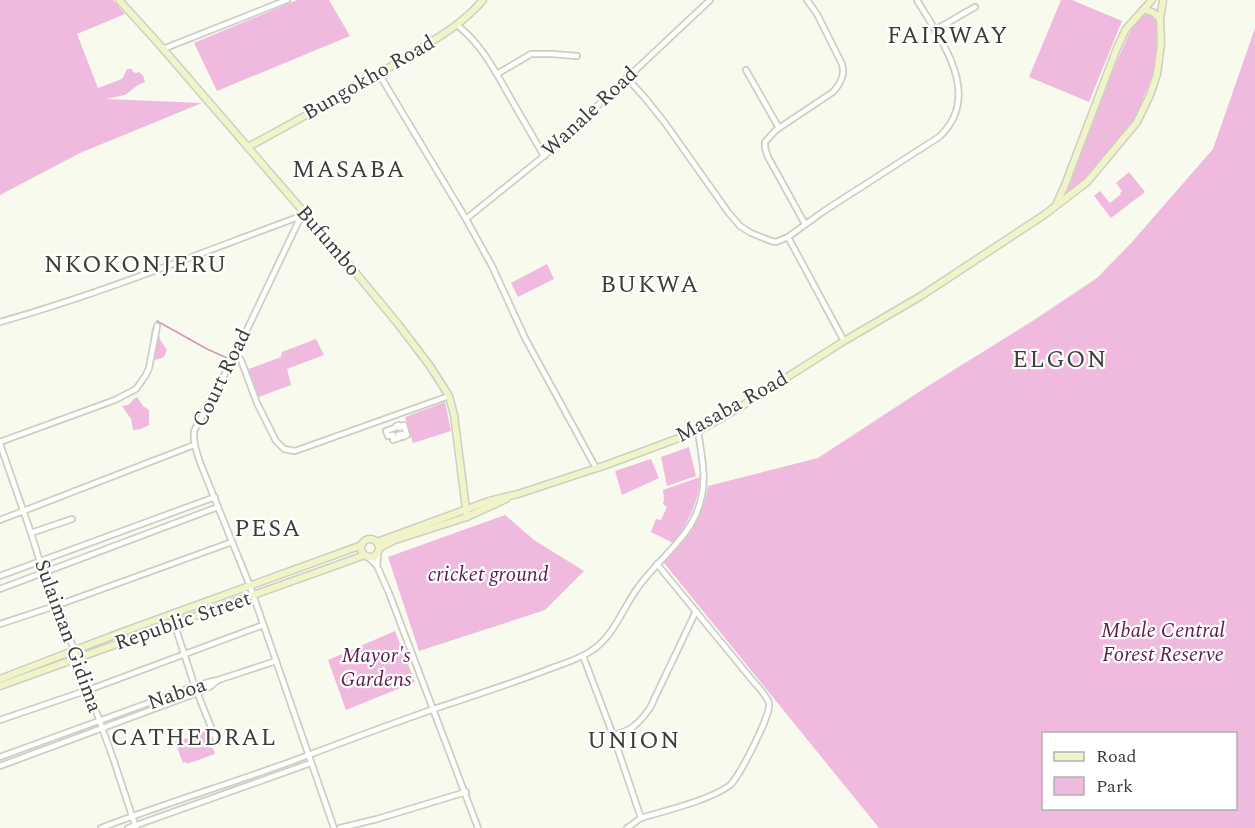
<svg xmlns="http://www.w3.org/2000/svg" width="1255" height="828" font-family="Spectral,serif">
<rect width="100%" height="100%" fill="#f8faee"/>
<g fill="#f0badf" fill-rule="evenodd">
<polygon points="0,0 113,0 125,14 77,34 98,88 122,79 127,69 132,69 133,72 136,73 139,72 143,75 145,82 138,85 125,95 106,99 202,103 80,153 0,195"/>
<polygon points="297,0 329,0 350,36 217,91 194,43"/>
<polygon points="1061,0 1072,0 1122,21 1089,102 1029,77"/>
<polygon points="1148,13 1153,14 1156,19 1157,63 1135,120 1113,149 1087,177 1066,195 1101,99 1120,54 1132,28 1142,17"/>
<path d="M1255,28V828H879L664,563L666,560C686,538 704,515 708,486L818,458L928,386L1034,320L1097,278L1132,242L1213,149ZM1044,734H1236V808H1044Z"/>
<polygon points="1129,172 1145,192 1111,218 1094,196 1100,191 1110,203 1121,194 1120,193 1122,191 1116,183"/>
<polygon points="547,264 554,279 518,297 511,283"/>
<polygon points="156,327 161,341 167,350 164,357 155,360 149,351 152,328"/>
<polygon points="316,339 324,355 287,369 291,385 256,398 246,370 281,357 282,352"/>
<polygon points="137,397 143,406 149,410 149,425 141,429 133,430 131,419 122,406 128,405 134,399"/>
<polygon points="445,402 451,431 413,443 405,417"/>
<polygon points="689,447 696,476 667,486 661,457"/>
<polygon points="651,459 659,478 622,495 615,471"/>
<path d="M700,477C699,502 688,523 673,543L651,532L656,519L661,520L667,507L663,504L664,499L663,490Z"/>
<polygon points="505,515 534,540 584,571 545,610 419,651 388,557"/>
<polygon points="395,631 415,682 346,710 328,660"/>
<polygon points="206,731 212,743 211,748 213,748 215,754 187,764 187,762 183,763 175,742"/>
</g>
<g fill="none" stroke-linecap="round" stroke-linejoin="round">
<polyline stroke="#cf96be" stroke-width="1.5" points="157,321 207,349 227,358"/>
<defs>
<g id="street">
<path d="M457,25C480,43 493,67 507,92C519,113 532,135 544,156"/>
<polyline points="935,30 975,7"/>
<polyline points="163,49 287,0"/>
<polyline points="746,70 779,128"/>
<polyline points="379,74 466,219 492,266 525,338 596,468"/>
<polyline points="497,74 531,54 552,54 577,56"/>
<path d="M627,78L645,98L665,123L728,212L740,226L751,233L771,241L776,242L788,237L824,211L939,137C984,95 941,41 917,0"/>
<path d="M303,212L235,355L194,431C193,444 197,453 201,465L250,586L334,828"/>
<polyline points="466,219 544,156 710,0"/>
<path d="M805,224L768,157L765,148V142L776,130L833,92C841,83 845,75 842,64L817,14L807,0"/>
<polyline points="788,237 844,341"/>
<path d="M0,322C102,293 201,253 301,216"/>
<polyline points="235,355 241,360 257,403 276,441 284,449 295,451 449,396"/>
<polyline points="407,435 403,437 402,434 398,435 399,438 393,440 393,435 388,436 386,431 397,427 396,426 399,425 400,428 401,426 404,425 407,435"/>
<polyline points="0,442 115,400 136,389 146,375 149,368 157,326"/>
<polyline points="0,444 31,533 40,562 58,605 114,761 136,828"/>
<polyline points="0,520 194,445"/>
<polyline points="31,533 72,519"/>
<polyline points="368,557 377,566 389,593 478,828"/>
<polyline points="377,566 378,553"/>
<polyline points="0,576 215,497"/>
<polyline points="0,589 218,507"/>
<polyline points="174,623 195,687 217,742"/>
<polyline points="0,624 58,605 232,542"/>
<polyline points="583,656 613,735 641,818 627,828"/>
<polyline points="0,720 91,689 263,625"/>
<path d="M613,735C632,731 639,723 650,708L696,611"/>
<polyline points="0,757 184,690 209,682 218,680 276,661"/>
<polyline points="0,766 197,693 211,686 218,680"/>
<path d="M641,818C667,810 707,801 729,786C738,780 772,713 769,703C767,696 758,687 753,681L657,564"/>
<path d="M101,828C166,803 233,783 298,759C343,742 388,725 434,709C472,696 511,684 549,669C563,664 579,659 591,651C614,637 623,607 639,586C660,557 693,536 701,499C707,477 701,453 698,431"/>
<polyline points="128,828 311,763"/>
<polyline points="340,828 377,819 466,792"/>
</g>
<g id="secondary">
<polyline points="119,0 158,43 346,261 398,324 430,366 449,396 454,415 467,517"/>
<polyline points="1144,9 1154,13 1160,19"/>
<path d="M248,147C300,119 352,90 403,59C432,41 461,26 483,0"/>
<polyline points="1056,205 1065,185 1117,48 1126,29 1152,0"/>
<circle cx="370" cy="548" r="9"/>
<polyline points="377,542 489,501 518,494 606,465 698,431 737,409 844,341 921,296 1044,215 1087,182 1137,122 1150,95 1157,74 1161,44 1160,19 1163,0"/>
<polyline points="379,548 395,540 467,517 506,499"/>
<polyline points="0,679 117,634 362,545"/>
<polyline points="0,686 365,555"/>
</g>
</defs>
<use href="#street" stroke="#cdcfc4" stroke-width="8"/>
<use href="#secondary" stroke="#cdcfc4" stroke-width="9"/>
<use href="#street" stroke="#fff" stroke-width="4.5"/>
<use href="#secondary" stroke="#f1f4c8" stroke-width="6"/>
</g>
<g text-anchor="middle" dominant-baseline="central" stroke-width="4.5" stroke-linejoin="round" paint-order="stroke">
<g font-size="21" fill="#3d3d39" stroke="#fff">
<text transform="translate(369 78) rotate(-30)">Bungokho Road</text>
<text transform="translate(590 112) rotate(-43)">Wanale Road</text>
<text transform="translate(328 241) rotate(49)">Bufumbo</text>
<text transform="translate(222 378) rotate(-64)">Court Road</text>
<text transform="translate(732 407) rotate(-29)">Masaba Road</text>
<text transform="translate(183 621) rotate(-19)">Republic Street</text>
<text transform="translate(68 636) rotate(70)">Sulaiman Gidima</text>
<text transform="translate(177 694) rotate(-19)">Naboa</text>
</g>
<g font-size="21" font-style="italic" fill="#5e1b4f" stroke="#fff">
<text x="488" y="575">cricket ground</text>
<text x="1163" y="631">Mbale Central<tspan x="1163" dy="24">Forest Reserve</tspan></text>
<text x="376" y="656">Mayor's<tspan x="376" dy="24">Gardens</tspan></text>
</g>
<g font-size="24" letter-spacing="1.5" fill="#3d3d39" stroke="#fff">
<text x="948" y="36">FAIRWAY</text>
<text x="349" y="170">MASABA</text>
<text x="136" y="265">NKOKONJERU</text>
<text x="650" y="285">BUKWA</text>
<text x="1060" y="360">ELGON</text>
<text x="268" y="529">PESA</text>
<text x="194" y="738">CATHEDRAL</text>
<text x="634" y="741">UNION</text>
</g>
</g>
<rect x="1042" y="732" width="195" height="78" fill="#ffffff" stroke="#b1b1b0" stroke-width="1.5"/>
<rect x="1054" y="752" width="30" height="9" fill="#f1f4c8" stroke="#b1b1b0" stroke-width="1.5"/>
<text x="1096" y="762" font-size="18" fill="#3d3d39">Road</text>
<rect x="1054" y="777" width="30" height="18" fill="#f0badf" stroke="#b1b1b0" stroke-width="1.5"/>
<text x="1096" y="792" font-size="18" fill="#3d3d39">Park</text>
</svg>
